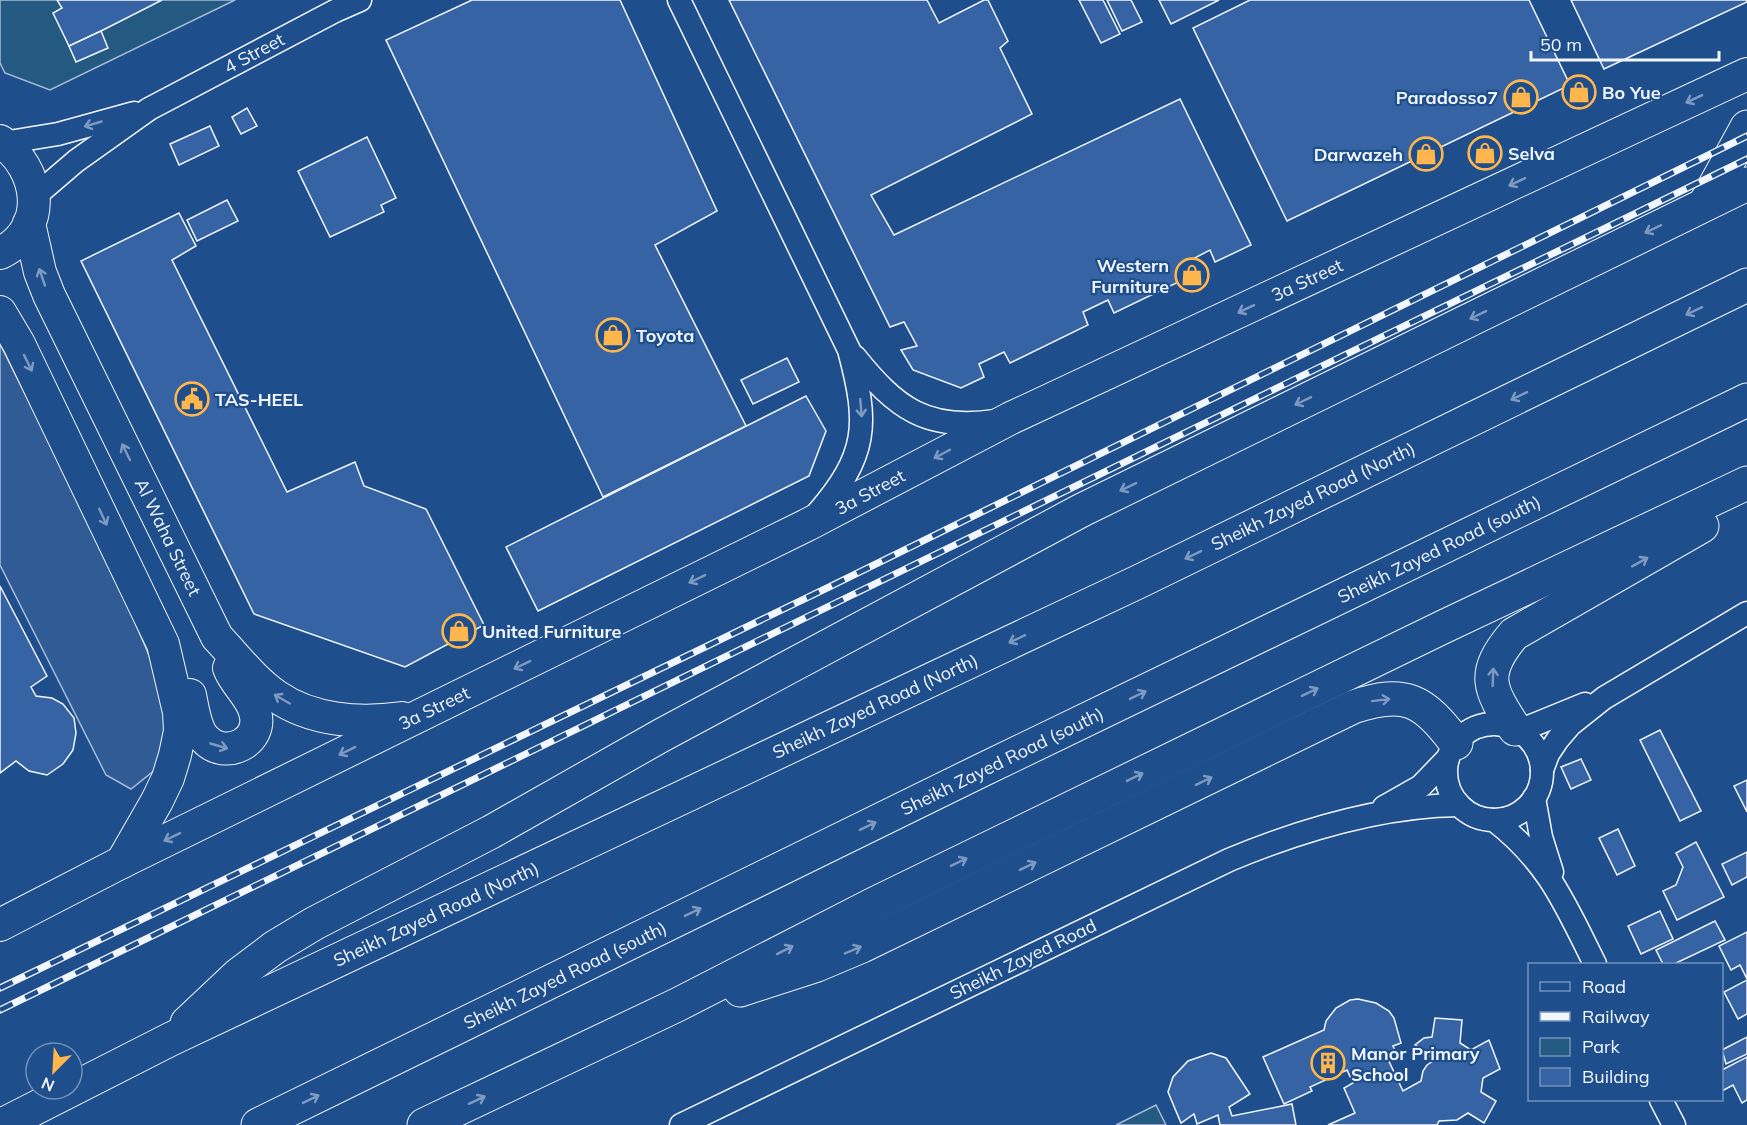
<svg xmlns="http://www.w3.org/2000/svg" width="1747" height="1125" font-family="Mulish,sans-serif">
<rect width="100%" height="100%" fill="#1f4e8c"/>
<g fill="#245a82" stroke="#a8bbd7" stroke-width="1.5">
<polygon points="0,0 235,0 50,90 5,73 0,63"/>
<polygon points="1156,1105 1166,1125 1116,1125"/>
</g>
<polygon fill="#305b95" stroke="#a8bbd7" stroke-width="1.5" points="0,344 110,564 168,700 161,765 131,789 106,775 0,565"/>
<g fill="#3563a3" stroke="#f2f6ff" stroke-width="1.5">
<polygon points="57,0 162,0 101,31 69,46 53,13 62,8"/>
<polygon points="472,0 620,0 717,211 655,245 746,426 603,497 386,40"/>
<polygon points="729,0 927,0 939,23 984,0 988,0 1008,41 1000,48 1032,114 871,195 894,235 1180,99 1251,245 1215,262 1210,250 1185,263 1191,276 1114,313 1108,300 1083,312 1088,325 1010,363 1004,352 979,364 984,377 961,388 913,370 901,350 917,346 904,322 890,327"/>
<polygon points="1079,0 1103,0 1120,34 1101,43"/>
<polygon points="1107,0 1131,0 1142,22 1122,31"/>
<polygon points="1159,0 1219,0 1171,24"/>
<polygon points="1250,0 1529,0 1570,85 1287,221 1193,28"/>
<polygon points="1571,0 1747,0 1747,2 1604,69"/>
<polygon points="101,31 108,48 76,62 69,46"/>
<polygon points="247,108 257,126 241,134 232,117"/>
<polygon points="210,126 219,146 179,165 170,144"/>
<polygon points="367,137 396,198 381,205 384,212 330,237 298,171"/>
<polygon points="227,200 238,221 197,241 187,220"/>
<polygon points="179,213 196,246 172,260 287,492 355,462 364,486 426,509 484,625 405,667 254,614 81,261"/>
<polygon points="787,358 799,382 753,404 741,380"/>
<polygon points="806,396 826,431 809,476 538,611 506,547"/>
<polygon points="0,586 47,676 31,687 36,696 52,698 63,704 74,718 76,733 73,750 63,764 47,775 29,771 16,761 0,773"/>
<polygon points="1660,730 1701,811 1680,821 1640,740"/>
<polygon points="1581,759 1591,780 1571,789 1561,767"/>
<polygon points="1747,780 1747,812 1734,786"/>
<polygon points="1618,829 1635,866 1617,875 1599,838"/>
<polygon points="1696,842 1724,897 1677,920 1663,891 1676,885 1683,867 1676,853"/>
<polygon points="1747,852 1747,877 1732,885 1722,864"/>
<polygon points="1660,911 1673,939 1641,954 1628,926"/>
<polygon points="1715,921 1725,940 1674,964 1663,964 1656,950"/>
<polygon points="1747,932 1747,979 1740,965 1731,970 1719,946"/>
<polygon points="1747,980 1747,1014 1738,1019 1724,992"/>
<polygon points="1358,999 1376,1003 1389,1011 1394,1018 1401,1043 1393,1046 1395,1051 1386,1055 1403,1091 1421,1081 1423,1071 1427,1065 1433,1061 1426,1051 1415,1045 1424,1038 1432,1037 1435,1018 1462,1020 1460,1043 1471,1050 1489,1040 1500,1069 1483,1078 1481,1092 1496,1101 1484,1123 1468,1113 1457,1120 1439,1121 1437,1125 1328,1125 1355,1113 1344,1088 1353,1083 1347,1070 1310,1087 1312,1091 1284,1104 1263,1057 1324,1030 1326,1021 1336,1008 1350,1000"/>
<polygon points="1747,1037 1747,1054 1726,1064 1722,1050"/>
<polygon points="1211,1053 1226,1058 1250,1094 1229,1107 1232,1116 1292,1104 1296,1125 1220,1125 1218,1115 1197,1124 1194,1114 1181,1123 1168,1092 1173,1077 1188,1061"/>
<polygon points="1747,1057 1747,1100 1742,1103 1733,1085 1722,1091 1722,1070"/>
</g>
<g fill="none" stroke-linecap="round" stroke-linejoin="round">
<defs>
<g id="street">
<path d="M679,0L849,350C869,425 868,455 816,515"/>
<polyline points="3,143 58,134 134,113"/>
<polyline points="34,197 76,161 149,109 335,11 360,0"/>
<path d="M855,357C896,408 926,431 995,421"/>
<circle cx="1494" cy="772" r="48"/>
<polyline points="1519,731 1585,704"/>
<polyline points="1542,770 1548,754 1558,739 1570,725 1604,698 1747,613"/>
<polyline points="1534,798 1541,837 1552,872"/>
<polyline points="1384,807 1421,786 1448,758"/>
<path d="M1494,820C1549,863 1565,904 1595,964"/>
<polyline points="1661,1100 1674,1125"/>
<path d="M681,1125L1229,860C1301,830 1380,806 1459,805"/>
</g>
<g id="secondary">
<path d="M0,141C41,168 49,230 0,253"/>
<path d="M29,223L40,272L49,295L217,637C236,657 253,680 276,696C312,721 360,724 402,718"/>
<polyline points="0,312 19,344 163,644 179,712 180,731 175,755 168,778 157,801 122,862"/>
<path d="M190,695C193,709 195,729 205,739C225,761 264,742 255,712C251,696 235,684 229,668"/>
<polyline points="0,925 122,862 807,525 1011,418 1747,74"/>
</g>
<g id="highway">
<polyline points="1705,204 1747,127"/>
<path d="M1515,729C1489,689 1480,674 1514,634L1702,526"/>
<path d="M740,990L817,965L862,946L1353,707C1406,689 1423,700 1456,743"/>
<polyline points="187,1023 238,975 275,947 315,923 491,832 662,735 1082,510 1747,184"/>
<polyline points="2,1125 171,1039 1140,581 1747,285"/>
<polyline points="258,1125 980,771 1747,400"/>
<polyline points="424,1125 677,1005 874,904 1443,627 1747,483"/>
</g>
</defs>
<use href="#street" stroke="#f2f6ff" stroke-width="25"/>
<use href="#secondary" stroke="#f2f6ff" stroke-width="34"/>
<use href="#highway" stroke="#f2f6ff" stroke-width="35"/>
<use href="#street" stroke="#1f4e8c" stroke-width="22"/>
<use href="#secondary" stroke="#1f4e8c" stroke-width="32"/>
<use href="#highway" stroke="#1f4e8c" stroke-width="33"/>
<defs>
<g id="rail">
<polyline points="0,988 825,589 1747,136"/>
<polyline points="0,1010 1747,159"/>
</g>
</defs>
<use href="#rail" stroke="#f2f6ff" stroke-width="7"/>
<use href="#rail" stroke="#1f4e8c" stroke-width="4.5" stroke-dasharray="14" stroke-linecap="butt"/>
</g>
<defs><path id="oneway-shaft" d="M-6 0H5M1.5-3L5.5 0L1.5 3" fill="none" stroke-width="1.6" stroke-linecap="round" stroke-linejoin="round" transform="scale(1.5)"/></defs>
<g stroke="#7e9ac0">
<use href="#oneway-shaft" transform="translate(1694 99) rotate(155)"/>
<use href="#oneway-shaft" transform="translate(93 124) rotate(164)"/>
<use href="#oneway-shaft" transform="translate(1517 182) rotate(155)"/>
<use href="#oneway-shaft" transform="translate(1653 229) rotate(154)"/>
<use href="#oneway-shaft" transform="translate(42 277) rotate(-109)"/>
<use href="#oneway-shaft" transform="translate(1246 309) rotate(155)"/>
<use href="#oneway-shaft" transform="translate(1694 311) rotate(154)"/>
<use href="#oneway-shaft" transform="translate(1478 315) rotate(154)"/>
<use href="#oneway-shaft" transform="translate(28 363) rotate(64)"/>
<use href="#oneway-shaft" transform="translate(1519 396) rotate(154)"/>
<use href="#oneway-shaft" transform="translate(1303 401) rotate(154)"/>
<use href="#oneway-shaft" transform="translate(861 408) rotate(85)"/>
<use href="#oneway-shaft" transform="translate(126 452) rotate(-116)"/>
<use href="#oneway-shaft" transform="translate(942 454) rotate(152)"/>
<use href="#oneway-shaft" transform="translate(1128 487) rotate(154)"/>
<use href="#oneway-shaft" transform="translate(103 517) rotate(65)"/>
<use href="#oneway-shaft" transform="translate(1193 555) rotate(154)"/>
<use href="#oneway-shaft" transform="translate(1640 562) rotate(-29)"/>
<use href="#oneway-shaft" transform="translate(697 579) rotate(154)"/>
<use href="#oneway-shaft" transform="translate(1017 639) rotate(155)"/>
<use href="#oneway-shaft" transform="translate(522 665) rotate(154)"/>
<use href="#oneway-shaft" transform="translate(1493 677) rotate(-88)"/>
<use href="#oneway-shaft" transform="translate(1310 692) rotate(-26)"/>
<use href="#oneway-shaft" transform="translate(1138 695) rotate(-26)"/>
<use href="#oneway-shaft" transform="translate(282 699) rotate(-150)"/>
<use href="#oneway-shaft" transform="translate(1381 700) rotate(-7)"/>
<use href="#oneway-shaft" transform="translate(219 746) rotate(16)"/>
<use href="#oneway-shaft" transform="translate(347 751) rotate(154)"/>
<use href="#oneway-shaft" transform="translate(1135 777) rotate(-26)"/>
<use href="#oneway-shaft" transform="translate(1204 781) rotate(-26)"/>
<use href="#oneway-shaft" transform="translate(868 826) rotate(-26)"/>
<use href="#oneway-shaft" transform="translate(172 837) rotate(154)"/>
<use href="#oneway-shaft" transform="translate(959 862) rotate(-26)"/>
<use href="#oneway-shaft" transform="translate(1028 866) rotate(-26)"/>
<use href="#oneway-shaft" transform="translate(693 912) rotate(-26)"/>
<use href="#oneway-shaft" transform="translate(785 950) rotate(-27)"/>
<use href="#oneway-shaft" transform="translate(853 950) rotate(-23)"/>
<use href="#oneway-shaft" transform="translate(311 1099) rotate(-26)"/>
<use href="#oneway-shaft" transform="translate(477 1100) rotate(-25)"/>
</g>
<defs>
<symbol id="shop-ring" viewBox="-11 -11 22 22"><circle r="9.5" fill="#1f4e8c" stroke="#ffb74d" stroke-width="1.5"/><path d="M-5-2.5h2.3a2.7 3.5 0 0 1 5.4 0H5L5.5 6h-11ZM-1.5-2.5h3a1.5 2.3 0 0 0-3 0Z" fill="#ffb74d"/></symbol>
<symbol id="civic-ring" viewBox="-11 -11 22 22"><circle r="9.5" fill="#1f4e8c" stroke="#ffb74d" stroke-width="1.5"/><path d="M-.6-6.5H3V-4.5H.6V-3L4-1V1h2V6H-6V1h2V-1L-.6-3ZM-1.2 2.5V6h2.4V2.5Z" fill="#ffb74d"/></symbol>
<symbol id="building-ring" viewBox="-11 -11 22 22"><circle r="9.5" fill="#1f4e8c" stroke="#ffb74d" stroke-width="1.5"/><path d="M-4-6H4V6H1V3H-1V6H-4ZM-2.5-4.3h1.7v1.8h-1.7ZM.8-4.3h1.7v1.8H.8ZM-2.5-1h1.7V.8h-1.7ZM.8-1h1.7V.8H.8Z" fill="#ffb74d"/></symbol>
</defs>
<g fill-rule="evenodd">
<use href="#shop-ring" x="1560" y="73" width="38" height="38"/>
<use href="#shop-ring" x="1502" y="78" width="38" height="38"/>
<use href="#shop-ring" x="1466" y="134" width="38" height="38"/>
<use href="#shop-ring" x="1407" y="135" width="38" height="38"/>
<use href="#shop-ring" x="1173" y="256" width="38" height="38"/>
<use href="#shop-ring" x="594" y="316" width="38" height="38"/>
<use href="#civic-ring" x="173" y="380" width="38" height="38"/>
<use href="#shop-ring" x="440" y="612" width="38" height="38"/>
<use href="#building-ring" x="1309" y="1044" width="38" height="38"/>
</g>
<g text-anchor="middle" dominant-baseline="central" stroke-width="4.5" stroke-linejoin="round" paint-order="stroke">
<g font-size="18" fill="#f2f6ff" stroke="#1f4e8c">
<text transform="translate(254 53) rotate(-28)">4 Street</text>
<text transform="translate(1307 280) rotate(-25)">3a Street</text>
<text transform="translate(870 492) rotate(-28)">3a Street</text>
<text transform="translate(1313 496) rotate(-26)">Sheikh Zayed Road (North)</text>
<text transform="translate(168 537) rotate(64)">Al Waha Street</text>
<text transform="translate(1439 549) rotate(-26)">Sheikh Zayed Road (south)</text>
<text transform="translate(875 706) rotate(-25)">Sheikh Zayed Road (North)</text>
<text transform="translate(434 708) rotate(-26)">3a Street</text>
<text transform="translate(1002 761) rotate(-26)">Sheikh Zayed Road (south)</text>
<text transform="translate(436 914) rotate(-25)">Sheikh Zayed Road (North)</text>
<text transform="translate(1023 959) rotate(-26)">Sheikh Zayed Road</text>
<text transform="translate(565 975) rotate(-26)">Sheikh Zayed Road (south)</text>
</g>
<g font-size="18" font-weight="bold" fill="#f2f6ff" stroke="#1f4e8c" text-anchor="start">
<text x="1602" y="92">Bo Yue</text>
<text x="1498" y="97" text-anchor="end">Paradosso7</text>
<text x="1508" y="153">Selva</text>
<text x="1403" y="154" text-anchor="end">Darwazeh</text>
<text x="1169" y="265" text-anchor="end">Western<tspan x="1169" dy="21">Furniture</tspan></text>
<text x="636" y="335">Toyota</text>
<text x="215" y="399">TAS-HEEL</text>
<text x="482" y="631">United Furniture</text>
<text x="1351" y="1053">Manor Primary<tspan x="1351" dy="21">School</tspan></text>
</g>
</g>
<rect x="1528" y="963" width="195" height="138" fill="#1f4e8c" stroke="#7391ba" stroke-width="1.5"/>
<rect x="1540" y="982" width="30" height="9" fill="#1f4e8c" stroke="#7391ba" stroke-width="1.5"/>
<text x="1582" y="993" font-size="18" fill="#f2f6ff">Road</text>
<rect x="1540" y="1012" width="30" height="9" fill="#f2f6ff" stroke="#7391ba" stroke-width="1.5"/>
<text x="1582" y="1023" font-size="18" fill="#f2f6ff">Railway</text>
<rect x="1540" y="1038" width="30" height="18" fill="#245a82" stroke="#7391ba" stroke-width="1.5"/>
<text x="1582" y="1053" font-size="18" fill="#f2f6ff">Park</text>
<rect x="1540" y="1068" width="30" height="18" fill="#3563a3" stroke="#7391ba" stroke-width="1.5"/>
<text x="1582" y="1083" font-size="18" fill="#f2f6ff">Building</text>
<g transform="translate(54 1071) rotate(204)"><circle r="28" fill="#1f4e8c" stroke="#7391ba" stroke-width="1.5"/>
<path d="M0-4.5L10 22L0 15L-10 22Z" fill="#ffb74d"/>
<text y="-9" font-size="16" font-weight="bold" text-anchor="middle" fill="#f2f6ff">N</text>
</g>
<path d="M1531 51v9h188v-9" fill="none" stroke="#f2f6ff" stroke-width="3"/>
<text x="1540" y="51" font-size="18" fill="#f2f6ff" stroke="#1f4e8c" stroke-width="4.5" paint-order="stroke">50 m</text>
</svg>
